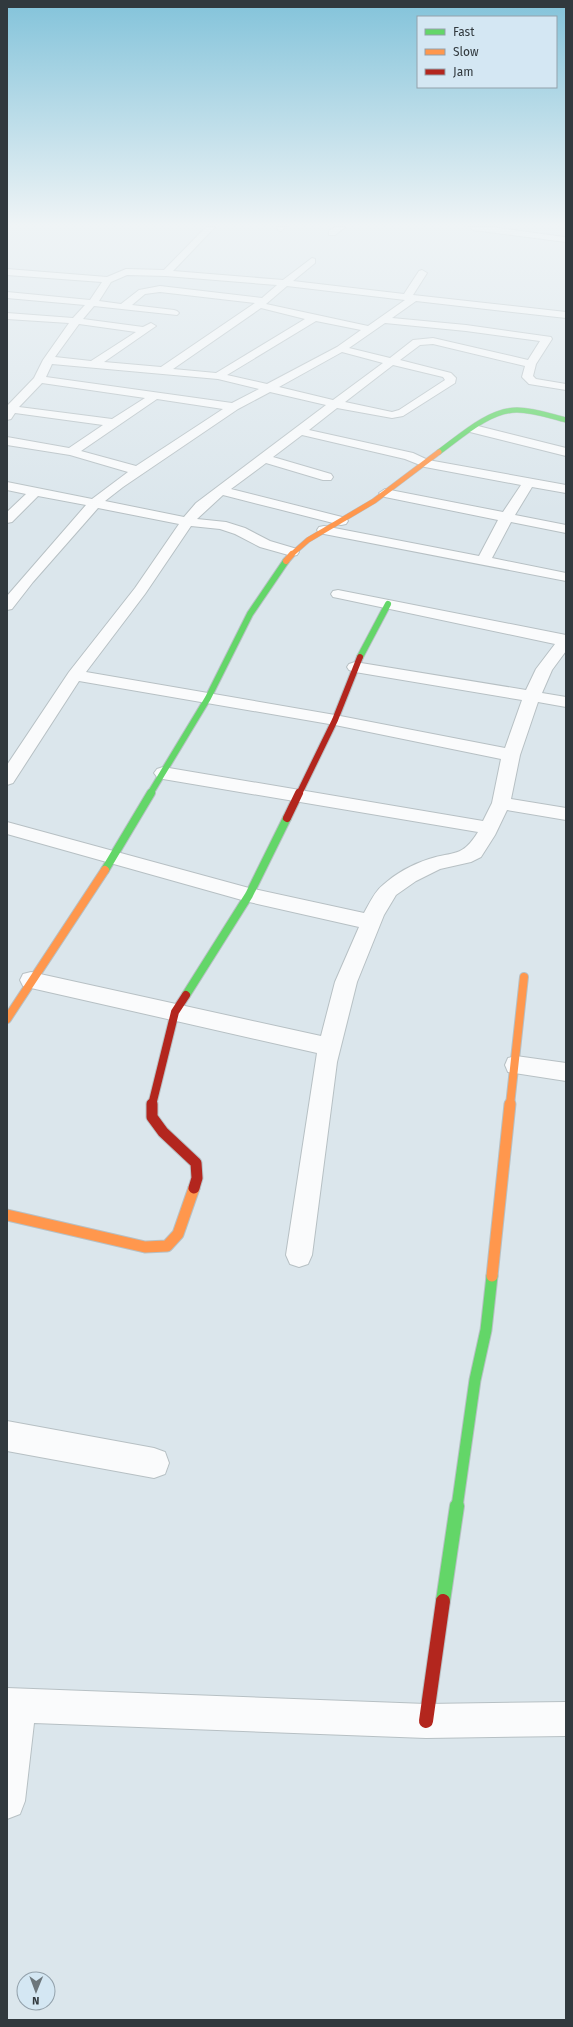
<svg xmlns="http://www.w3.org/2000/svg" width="573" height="2027" font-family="'Fira Sans',sans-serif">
<rect width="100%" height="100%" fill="#dbe6ec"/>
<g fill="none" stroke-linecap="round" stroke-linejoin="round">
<defs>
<g id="street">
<path d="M206,227H215L173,271L283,280L312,258L315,259V263L293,281L404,294L419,271L422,270L427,273L413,295L566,312V318L416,301L392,318L466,325L551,337L552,339L536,364L533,376L536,379L566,384V390L529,384L522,377L525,366L433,344L420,345L400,360L451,373L456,378L455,383L403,416L392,418L337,408L309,430L413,453L428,460L566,485V493L532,487L515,515L566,525V533L511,522L492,558L566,573V581L319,533L317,530L319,527L324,526L479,556L498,520L385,497L379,493L385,489L503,512L521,485L425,467L405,459L302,435L273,457L331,474L333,477L331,480H323L266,463L231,489L346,518L348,521L346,524L341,525L223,495L197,519L226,522L245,528L270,541L297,549L299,552L297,555L292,556L260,547L235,534L220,529L191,526L145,594L86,672L335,715L505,748L522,700L355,672L349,670L347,667L349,664L355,662L526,690L536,669L555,644L338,598L333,597L331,594L333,591L338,590L566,635V651L552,670L542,693L566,697V707L538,702L520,755L511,799L566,808V820L507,810L495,835L481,857L471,862L440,869L416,881L396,895L384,915L357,982L337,1062L312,1255L308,1264L299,1267L290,1264L286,1255L317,1053L31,988L23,986L20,980L23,974L31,972L321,1036L335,982L359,927L249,902L7,834V822L249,888L364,913C369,904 375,891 383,885C395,874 413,864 429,859C454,851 462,858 478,832L163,779L157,777L154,773L157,769L163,767L483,821L492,803L501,759L335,725L79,681L13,783L7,785V765L69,672L135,588L179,524L98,508L33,582L12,609L7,610V596L86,505L38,496L12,522L7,523V512L26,494L7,490V482L92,499L128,472L70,455L7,445V437L69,448L103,425L15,413L11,419L7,420V406L34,378L43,360L69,323L7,319V313L73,318L85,305L7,298V292L90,300L102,282L7,275V269L107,277L126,269L164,270ZM127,275L166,276L277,285L262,298L160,286L139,290L121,304L99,301L111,282ZM287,286L405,300L368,326L266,304ZM160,292L255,303L161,367L104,362L156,326L151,323L143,327L83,319L94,306L177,315L179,313L177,311L174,310L132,305L145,294ZM261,308L305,319L216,373L173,369ZM316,321L361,330L337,347L267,384L227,375ZM385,323L466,331L540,341L528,360L433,338L413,340L390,358L349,348ZM79,324L136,332L91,361L55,357ZM342,352L383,363L333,400L279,387ZM52,364L218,379L259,389L232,403L46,377ZM393,365L443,377L445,380L399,410L392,412L345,402ZM42,383L145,398L112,419L19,407ZM270,392L326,405L196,503L184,517L105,501L123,487L238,409ZM157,399L223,409L136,466L81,451Z"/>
<polygon points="277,227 286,227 281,231 278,230"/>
<polygon points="335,227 345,227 335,235 329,235 329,231"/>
<polygon points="469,227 491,227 564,237 566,238 566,242 473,230"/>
<polygon points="474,425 566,448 566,456 470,432 468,429"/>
<polygon points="516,1056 566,1063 566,1081 508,1072 505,1065 508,1058"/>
<polygon points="7,1421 154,1448 165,1452 169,1463 165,1474 154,1478 7,1451"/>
<polygon points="7,1688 426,1704 566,1702 566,1736 426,1738 34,1723 25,1801 20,1814 7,1819"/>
</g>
<path id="fast-far4" d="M439,452C461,436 489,410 517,410C534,410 550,416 566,420"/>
<g id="fast-far3">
<polyline points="360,657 388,604"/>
<polyline points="150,794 208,698 250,614 286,561"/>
</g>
<g id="fast-far2">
<polyline points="105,870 151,793"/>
<polyline points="186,995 249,895 287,818"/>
</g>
<polyline id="fast-far1" points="457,1507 475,1380 486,1330 492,1276"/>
<polyline id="fast" points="443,1601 457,1506"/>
<polyline id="slow-far3" points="291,555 308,540 374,501 439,452"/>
<polyline id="slow-far2" points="286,561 292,554"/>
<g id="slow-far1">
<polyline points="7,1019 105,870"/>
<polyline points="510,1105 524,977"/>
</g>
<g id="slow">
<polyline points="7,1215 145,1247 167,1246 178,1234 194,1188"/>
<polyline points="492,1276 510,1104"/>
</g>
<polyline id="jam-far3" points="299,794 335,720 360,657"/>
<g id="jam-far2">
<polyline points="287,818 299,793"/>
<polyline points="152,1105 175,1012 186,995"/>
</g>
<polyline id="jam-far1" points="152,1104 152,1117 163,1132 196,1163 197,1178 194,1188"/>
<polyline id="jam" points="426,1721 443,1601"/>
</defs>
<use href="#street" stroke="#b7c0c4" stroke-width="2"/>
<use href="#fast-far4" stroke="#b7c0c4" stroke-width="6"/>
<use href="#fast-far3" stroke="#b7c0c4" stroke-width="8"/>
<use href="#fast-far2" stroke="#b7c0c4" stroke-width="10"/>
<use href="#fast-far1" stroke="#b7c0c4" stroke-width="13"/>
<use href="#fast" stroke="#b7c0c4" stroke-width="16"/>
<use href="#slow-far3" stroke="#b7c0c4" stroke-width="6"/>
<use href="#slow-far2" stroke="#b7c0c4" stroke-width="8"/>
<use href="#slow-far1" stroke="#b7c0c4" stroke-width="10"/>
<use href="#slow" stroke="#b7c0c4" stroke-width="13"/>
<use href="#jam-far3" stroke="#b7c0c4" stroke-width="8"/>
<use href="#jam-far2" stroke="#b7c0c4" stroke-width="10"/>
<use href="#jam-far1" stroke="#b7c0c4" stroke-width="13"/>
<use href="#jam" stroke="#b7c0c4" stroke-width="16"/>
<use href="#street" fill="#fafbfc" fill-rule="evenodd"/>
<use href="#fast-far4" stroke="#63d668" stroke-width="5"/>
<use href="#fast-far3" stroke="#63d668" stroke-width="6"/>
<use href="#fast-far2" stroke="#63d668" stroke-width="8"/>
<use href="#fast-far1" stroke="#63d668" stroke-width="11"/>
<use href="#fast" stroke="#63d668" stroke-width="14"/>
<use href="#slow-far3" stroke="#ff974d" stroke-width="5"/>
<use href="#slow-far2" stroke="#ff974d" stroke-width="6"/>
<use href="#slow-far1" stroke="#ff974d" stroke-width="8"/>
<use href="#slow" stroke="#ff974d" stroke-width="11"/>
<use href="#jam-far3" stroke="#b3261e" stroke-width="6"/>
<use href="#jam-far2" stroke="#b3261e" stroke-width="8"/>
<use href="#jam-far1" stroke="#b3261e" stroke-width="11"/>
<use href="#jam" stroke="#b3261e" stroke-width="14"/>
</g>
<linearGradient id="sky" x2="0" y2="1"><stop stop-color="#83c3da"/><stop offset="0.44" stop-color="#eff4f6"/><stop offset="1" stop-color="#eff4f6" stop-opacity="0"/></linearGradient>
<rect width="573" height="511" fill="url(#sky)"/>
<rect width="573" height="2027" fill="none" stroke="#31393e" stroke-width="16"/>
<rect x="417" y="16" width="140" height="72" fill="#d4e7f3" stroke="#93a1ab"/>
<rect x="425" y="29" width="20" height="6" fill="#63d668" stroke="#93a1ab"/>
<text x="453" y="36" font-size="12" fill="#31393e">Fast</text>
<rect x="425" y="49" width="20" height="6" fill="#ff974d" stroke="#93a1ab"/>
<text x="453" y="56" font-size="12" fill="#31393e">Slow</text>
<rect x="425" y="69" width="20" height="6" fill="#b3261e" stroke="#93a1ab"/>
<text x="453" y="76" font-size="12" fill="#31393e">Jam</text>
<g transform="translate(36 1991) rotate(181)"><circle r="19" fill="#d4e7f3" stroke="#93a1ab"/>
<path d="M0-3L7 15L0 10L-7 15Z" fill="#6c767b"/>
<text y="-6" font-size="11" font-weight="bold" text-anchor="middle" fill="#31393e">N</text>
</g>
</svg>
